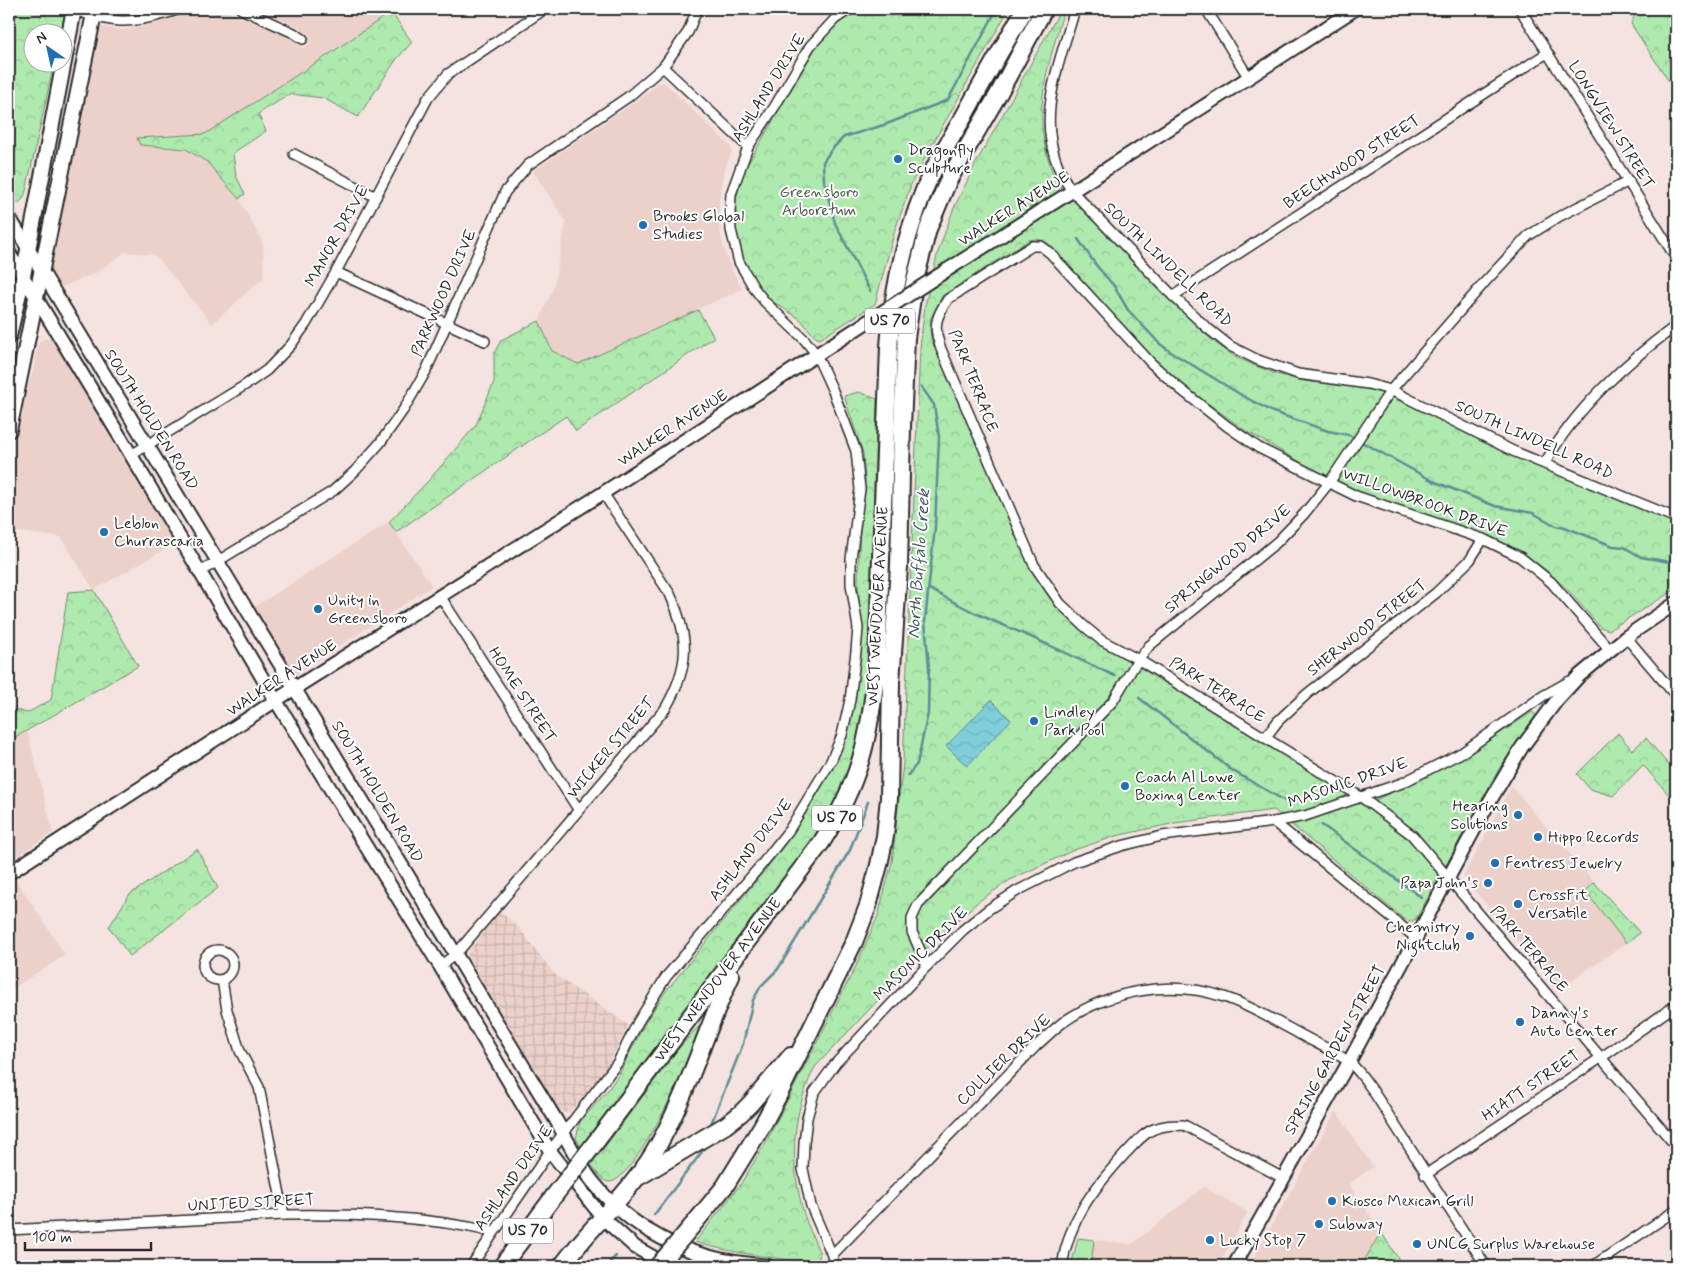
<svg xmlns="http://www.w3.org/2000/svg" width="1685" height="1275" font-family="Mynerve,sans-serif">
<defs>
<pattern id="industrial-grid" width="8" height="8" patternUnits="userSpaceOnUse" patternTransform="scale(1.25)"><rect width="8" height="8" fill="#ecd0ca"/><path d="M0 4h8M4 0v8" fill="none" stroke="#cbb3ae"/></pattern>
<pattern id="forest-crowns" width="20" height="18" patternUnits="userSpaceOnUse" patternTransform="scale(1.25)"><rect width="20" height="18" fill="#aee9ae"/><path d="M2 6a3 3 0 1 1 6 0M12 15a3 3 0 1 1 6 0" fill="none" stroke="#96c896"/></pattern>
<pattern id="water-waves" width="16" height="10" patternUnits="userSpaceOnUse" patternTransform="scale(1.25)"><rect width="16" height="10" fill="#7fcedb"/><path d="M0 5q4-4 8 0t8 0" fill="none" stroke="#6eb1bc"/></pattern>
</defs>
<rect width="100%" height="100%" fill="#f4e3e0"/>
<filter id="ink" filterUnits="userSpaceOnUse"><feTurbulence type="fractalNoise" baseFrequency=".02" numOctaves="2"/><feDisplacementMap in="SourceGraphic" scale="10" xChannelSelector="R" yChannelSelector="G"/><feConvolveMatrix kernelMatrix="1 2 1 2 8 2 1 2 1" color-interpolation-filters="sRGB"/></filter>
<g filter="url(#ink)">
<g fill="#ecd0ca">
<polygon points="256,9 396,9 322,59 204,134 138,138 140,145 186,149 207,162 239,199 263,243 264,277 212,324 155,255 125,252 97,272 62,287 50,270 49,265 95,33 101,27 123,30 145,26 199,11 214,10 230,13 284,35 305,48 311,43 300,27"/>
<polygon points="664,82 731,147 732,151 723,174 719,200 719,227 724,249 732,270 742,289 578,364 552,351 539,321 554,286 566,222 533,171 642,97 659,83"/>
<polygon points="48,338 54,342 174,544 94,590 61,537 9,531 9,464 21,403 32,375 38,343 43,339"/>
<polygon points="389,522 432,586 296,674 254,607"/>
<polygon points="27,731 53,832 9,861 9,741"/>
<polygon points="1511,786 1594,882 1585,891 1626,943 1559,989 1464,878 1464,875"/>
<polygon points="16,880 65,955 9,991 9,885"/>
<polygon points="1336,1111 1373,1167 1349,1184 1381,1232 1361,1266 1249,1266"/>
<polygon points="1204,1187 1248,1212 1218,1266 1091,1266 1094,1240 1132,1244"/>
</g>
<polygon fill="url(#industrial-grid)" points="500,911 520,929 554,974 628,1025 608,1065 593,1085 570,1112 564,1113 560,1111 467,957 468,952"/>
<polygon fill="#aee9ae" stroke="#6c8a6c" points="1078,1238 1094,1240 1091,1266 1071,1266"/>
<g fill="url(#forest-crowns)" stroke="#6c8a6c">
<path d="M9,9H66L61,32H32V62L54,63L26,191C24,197 23,202 15,204L9,201Z"/>
<polygon points="859,9 1009,9 933,143 912,182 895,230 875,304 820,339 815,337 800,319 769,299 758,285 742,257 736,229 736,200 743,172 819,42 831,29"/>
<path d="M1061,9H1064C1046,76 1028,116 1057,183L1168,299L1214,342L1235,357L1273,373L1303,381L1364,388L1376,391L1407,404L1523,459L1669,520L1676,524V589L1609,630L1600,627L1568,590L1547,571L1522,552L1491,537L1390,504L1344,485L1316,471L1246,431L1195,394L1162,367L1049,244C1042,240 1037,238 1029,240L942,296L931,318L930,329L931,339L970,423L1020,546L1037,578L1056,604L1101,644L1365,805L1466,756L1532,712L1536,715L1499,769L1416,919L1412,921L1405,920L1274,810L1175,823L1116,836L1074,850L1010,880L979,901L933,942L815,1067C791,1115 789,1162 804,1214C808,1227 815,1241 820,1254L818,1260L812,1263C772,1257 733,1254 695,1242L740,1185L765,1144L856,966L878,916L892,862L903,763L920,348L925,305L938,252L953,210L976,163Z"/>
<polygon points="1637,9 1676,9 1676,83 1672,86 1631,24"/>
<polygon points="391,12 412,42 396,60 358,117 323,98 290,94 258,114 266,131 233,153 236,176 245,194 239,199 207,162 186,149 140,145 137,138 205,134 322,59"/>
<polygon points="698,310 714,337 576,431 566,416 396,532 389,522 429,480 476,425 494,382 494,354 501,340 539,321 552,351 578,364"/>
<polygon points="859,392 877,399 869,632 863,718 845,781 830,812 814,839 581,1147 576,1138 580,1122 607,1091 619,1074 646,1021 666,991 778,854 800,822 820,790 838,756 849,730 856,693 861,630 858,583 860,515 865,482 863,453 844,396"/>
<polygon points="94,590 138,666 9,741 9,708 27,713 51,700 68,592"/>
<polygon points="1618,733 1632,750 1646,738 1676,774 1676,803 1643,765 1613,796 1590,789 1577,774"/>
<polygon points="197,849 218,888 130,956 109,927 129,895"/>
<polygon points="1594,882 1640,933 1626,943 1585,891"/>
<path d="M698,1027L704,1030C691,1055 636,1180 610,1182C602,1183 596,1170 591,1165L679,1048Z"/>
<polygon points="1381,1232 1403,1266 1361,1266"/>
</g>
<polygon fill="url(#water-waves)" stroke="#5d8d95" points="991,700 1011,720 967,766 946,746"/>
<g fill="none" stroke-linecap="round" stroke-linejoin="round">
<g stroke="#5d8d95" stroke-width="2.5">
<polyline points="9,98 14,52 12,33 15,9"/>
<polyline points="1078,239 1096,265 1114,286 1128,310 1160,344 1171,352 1243,396 1273,412 1328,431 1349,435 1433,481 1495,506 1533,513 1558,527 1562,526 1613,546 1624,547 1641,557 1676,563"/>
<polyline points="870,291 835,223 824,181 823,162 832,149 844,137 884,125 948,100 997,9"/>
<polyline points="929,589 975,613 1031,637 1115,676"/>
<polyline points="1139,698 1233,771 1287,802"/>
<polyline points="908,775 917,764 928,713 929,668 925,621 935,527 939,437 934,405 921,386"/>
<polyline points="1322,825 1421,897"/>
<polyline points="711,1124 743,1044 753,1000 761,986 778,969 850,850 868,802"/>
<polyline points="654,1215 704,1149"/>
<polyline points="606,1266 616,1256"/>
</g>
<defs>
<g id="street">
<polyline points="241,9 294,33 303,39"/>
<path d="M1075,9C1057,72 1029,131 1072,191L1173,296L1206,327L1230,346L1258,360L1298,374L1368,384L1391,390L1513,451L1676,518"/>
<polyline points="1206,9 1249,78"/>
<polyline points="1520,9 1676,258"/>
<path d="M74,10C90,15 106,21 123,21C142,21 162,15 180,9"/>
<polyline points="663,67 748,147"/>
<polyline points="294,154 376,197"/>
<polyline points="336,272 485,341"/>
<polyline points="1173,296 1547,53"/>
<polyline points="131,455 247,384 267,370 291,345 306,324 336,272 428,98 448,74 545,9"/>
<path d="M1545,463C1575,409 1627,361 1676,326"/>
<polyline points="200,572 333,491 355,471 380,443 404,409 426,371 505,192 528,165 628,97 663,67 688,32 697,9"/>
<polyline points="440,596 578,809"/>
<polyline points="1626,637 1676,696"/>
<path d="M1610,650L1551,582L1520,557L1483,539L1356,496L1259,448L1227,426L1179,388L1151,363L1050,253L1041,246H1032L948,299C935,318 933,327 941,349L1034,565L1060,603L1083,625L1101,640L1139,660L1361,797L1412,835L1676,1146"/>
<polyline points="1265,738 1278,721 1307,694 1436,593 1470,560 1483,539"/>
<polyline points="1274,822 1416,938"/>
<circle cx="218" cy="965" r="15"/>
<path d="M440,966L456,954L665,709C690,666 690,639 670,594L603,493"/>
<polyline points="927,966 912,932 912,918 918,905 1113,701 1134,666 1149,646 1277,542 1304,514 1329,483 1391,390 1485,282 1528,236 1560,216 1629,181"/>
<polyline points="222,980 227,1010 240,1051 259,1087 284,1215"/>
<polyline points="1425,1175 1602,1057 1676,1005"/>
<path d="M9,1230L284,1215C354,1214 425,1216 493,1232"/>
<path d="M832,1255L1036,1046C1045,1038 1053,1030 1062,1023C1109,990 1170,979 1224,997C1249,1005 1273,1020 1296,1032C1313,1042 1333,1050 1349,1062C1359,1070 1366,1081 1373,1091L1486,1266"/>
<polyline points="471,1266 550,1151 618,1062 638,1022 666,977 762,864 789,830 831,761 842,735 850,700 856,651 858,628 851,584 851,559 860,489 856,451 833,391 816,354 804,339 765,302 754,288 739,262 731,230 730,213 731,194 748,147 775,106 810,46 835,19 850,9"/>
<polyline points="834,1266 832,1255 811,1206 803,1169 804,1143 807,1118 814,1093 835,1064 927,966 963,930 989,909 1017,891 1074,862 1121,846 1162,836 1274,822 1305,816 1402,783 1463,752 1543,696 1570,681"/>
<path d="M1062,1266C1069,1219 1094,1188 1125,1154C1133,1146 1143,1133 1154,1129C1164,1125 1173,1125 1184,1125L1283,1178"/>
<polyline points="1593,1266 1676,1210"/>
</g>
<g id="secondary">
<path d="M9,217L556,1120C568,1141 578,1163 593,1182C622,1219 666,1246 711,1257C730,1262 749,1264 768,1266"/>
<polyline points="9,253 131,455 276,701 440,966 550,1151 603,1218 635,1247 669,1266"/>
<polyline points="947,270 1066,195 1355,9"/>
<polyline points="9,873 295,688 603,493 867,322"/>
<polyline points="1234,1266 1349,1062 1487,806 1522,747 1557,700 1579,676 1626,637 1676,603"/>
</g>
<g id="primary">
<polyline points="9,336 23,276 74,9"/>
<polyline points="9,430 95,9"/>
</g>
<g id="highway">
<path d="M595,1143L821,843C861,781 870,736 877,664L889,347C892,292 904,240 925,188C935,164 949,141 963,118C983,81 1004,45 1025,9"/>
<polyline points="640,1176 726,1125 740,1114 751,1103 791,1056"/>
<polyline points="692,1226 725,1186 762,1126 778,1096 854,942 868,906 879,865 885,836 889,798 891,682 899,567 902,426 906,338 914,284 928,229 948,181 999,93 1044,9"/>
<polyline points="502,1266 554,1196"/>
<path d="M562,1266C590,1227 628,1195 653,1154C687,1098 704,1034 731,976"/>
</g>
</defs>
<use href="#street" stroke="#2b2b2b" stroke-width="12"/>
<use href="#secondary" stroke="#2b2b2b" stroke-width="16"/>
<use href="#primary" stroke="#2b2b2b" stroke-width="18"/>
<use href="#highway" stroke="#2b2b2b" stroke-width="20"/>
<use href="#street" stroke="#fff" stroke-width="9"/>
<use href="#secondary" stroke="#fff" stroke-width="12"/>
<use href="#primary" stroke="#fff" stroke-width="14"/>
<use href="#highway" stroke="#fff" stroke-width="16"/>
<defs>
<polyline id="secondary-bridge" points="867,322 947,270"/>
<g id="highway-bridge">
<polyline points="554,1196 595,1143"/>
<polyline points="658,1266 692,1226"/>
</g>
</defs>
<use href="#secondary-bridge" stroke="#2b2b2b" stroke-width="16" stroke-linecap="butt"/>
<use href="#highway-bridge" stroke="#2b2b2b" stroke-width="20" stroke-linecap="butt"/>
<use href="#secondary-bridge" stroke="#fff" stroke-width="12"/>
<use href="#highway-bridge" stroke="#fff" stroke-width="16"/>
</g>
</g>
<g fill="#1f6fb2" stroke="#fff" stroke-width="2">
<circle cx="898" cy="159" r="5"/>
<circle cx="643" cy="225" r="5"/>
<circle cx="104" cy="532" r="5"/>
<circle cx="318" cy="609" r="5"/>
<circle cx="1034" cy="721" r="5"/>
<circle cx="1125" cy="786" r="5"/>
<circle cx="1518" cy="815" r="5"/>
<circle cx="1538" cy="837" r="5"/>
<circle cx="1495" cy="863" r="5"/>
<circle cx="1488" cy="883" r="5"/>
<circle cx="1518" cy="904" r="5"/>
<circle cx="1470" cy="936" r="5"/>
<circle cx="1520" cy="1022" r="5"/>
<circle cx="1332" cy="1201" r="5"/>
<circle cx="1319" cy="1224" r="5"/>
<circle cx="1210" cy="1240" r="5"/>
<circle cx="1417" cy="1244" r="5"/>
</g>
<g text-anchor="middle" dominant-baseline="central" stroke-width="4" stroke-linejoin="round" paint-order="stroke">
<g fill="#fff" stroke="#6b6b6b" stroke-width="1">
<rect x="865" y="308.5" width="50" height="25" rx="4"/>
<rect x="812" y="805.5" width="50" height="25" rx="4"/>
<rect x="503" y="1218.5" width="50" height="25" rx="4"/>
</g>
<g font-size="15" font-weight="bold" fill="#2b2b2b">
<text x="890" y="321">US 70</text>
<text x="837" y="818">US 70</text>
<text x="528" y="1231">US 70</text>
</g>
<g font-size="16" fill="#2b2b2b" stroke="#fff">
<text transform="translate(769 88) rotate(-58)">ASHLAND DRIVE</text>
<text transform="translate(1611 125) rotate(58)">LONGVIEW STREET</text>
<text transform="translate(1352 162) rotate(-33)">BEECHWOOD STREET</text>
<text transform="translate(1014 209) rotate(-32)">WALKER AVENUE</text>
<text transform="translate(337 236) rotate(-61)">MANOR DRIVE</text>
<text transform="translate(1168 265) rotate(44)">SOUTH LINDELL ROAD</text>
<text transform="translate(444 293) rotate(-66)">PARKWOOD DRIVE</text>
<text transform="translate(973 381) rotate(68)">PARK TERRACE</text>
<text transform="translate(151 420) rotate(58)">SOUTH HOLDEN ROAD</text>
<text transform="translate(673 428) rotate(-33)">WALKER AVENUE</text>
<text transform="translate(1534 440) rotate(24)">SOUTH LINDELL ROAD</text>
<text transform="translate(1425 503) rotate(20)">WILLOWBROOK DRIVE</text>
<text transform="translate(1228 559) rotate(-40)">SPRINGWOOD DRIVE</text>
<text transform="translate(878 606) rotate(-87)">WEST WENDOVER AVENUE</text>
<text transform="translate(1367 628) rotate(-38)">SHERWOOD STREET</text>
<text transform="translate(282 678) rotate(-33)">WALKER AVENUE</text>
<text transform="translate(1217 690) rotate(32)">PARK TERRACE</text>
<text transform="translate(522 695) rotate(57)">HOME STREET</text>
<text transform="translate(611 748) rotate(-50)">WICKER STREET</text>
<text transform="translate(1348 783) rotate(-19)">MASONIC DRIVE</text>
<text transform="translate(377 792) rotate(59)">SOUTH HOLDEN ROAD</text>
<text transform="translate(751 850) rotate(-52)">ASHLAND DRIVE</text>
<text transform="translate(1529 949) rotate(49)">PARK TERRACE</text>
<text transform="translate(921 954) rotate(-45)">MASONIC DRIVE</text>
<text transform="translate(718 980) rotate(-53)">WEST WENDOVER AVENUE</text>
<text transform="translate(1335 1050) rotate(-61)">SPRING GARDEN STREET</text>
<text transform="translate(1004 1060) rotate(-44)">COLLIER DRIVE</text>
<text transform="translate(1531 1086) rotate(-34)">HIATT STREET</text>
<text transform="translate(514 1178) rotate(-55)">ASHLAND DRIVE</text>
<text transform="translate(251 1203) rotate(-3)">UNITED STREET</text>
</g>
<g font-size="16" fill="#2b2b2b" stroke="#fff" text-anchor="start">
<text x="908" y="150">Dragonfly<tspan x="908" dy="18">Sculpture</tspan></text>
<text x="653" y="216">Brooks Global<tspan x="653" dy="18">Studies</tspan></text>
<text x="114" y="523">Leblon<tspan x="114" dy="18">Churrascaria</tspan></text>
<text x="328" y="600">Unity in<tspan x="328" dy="18">Greensboro</tspan></text>
<text x="1044" y="712">Lindley<tspan x="1044" dy="18">Park Pool</tspan></text>
<text x="1135" y="777">Coach Al Lowe<tspan x="1135" dy="18">Boxing Center</tspan></text>
<text x="1508" y="806" text-anchor="end">Hearing<tspan x="1508" dy="18">Solutions</tspan></text>
<text x="1548" y="837">Hippo Records</text>
<text x="1505" y="863">Fentress Jewelry</text>
<text x="1478" y="883" text-anchor="end">Papa John's</text>
<text x="1528" y="895">CrossFit<tspan x="1528" dy="18">Versatile</tspan></text>
<text x="1460" y="927" text-anchor="end">Chemistry<tspan x="1460" dy="18">Nightclub</tspan></text>
<text x="1530" y="1013">Danny's<tspan x="1530" dy="18">Auto Center</tspan></text>
<text x="1342" y="1201">Kiosco Mexican Grill</text>
<text x="1329" y="1224">Subway</text>
<text x="1220" y="1240">Lucky Stop 7</text>
<text x="1427" y="1244">UNCG Surplus Warehouse</text>
</g>
<g font-size="16" fill="#4c5a4c" stroke="#fff">
<text x="819" y="192">Greensboro<tspan x="819" dy="18">Arboretum</tspan></text>
</g>
<g font-size="18" font-style="italic" fill="#445c60" stroke="#fff">
<text transform="translate(919 564) rotate(-86)">North Buffalo Creek</text>
</g>
</g>
<rect width="1685" height="1275" fill="none" stroke="#fff" stroke-width="30"/>
<rect x="15" y="15" width="1655" height="1245" fill="none" stroke="#2b2b2b" stroke-width="2" filter="url(#ink)"/>
<g transform="translate(48 48) rotate(326)"><circle r="24" fill="#ffffff" stroke="#aaaaaa"/>
<path d="M0-4L9 19L0 12L-9 19Z" fill="#1f6fb2"/>
<text y="-8" font-size="14" font-weight="bold" text-anchor="middle" fill="#2b2b2b">N</text>
</g>
<path d="M25 1242v8h126v-8" fill="none" stroke="#2b2b2b" stroke-width="2.5"/>
<text x="32" y="1242" font-size="15" fill="#2b2b2b" stroke="#ffffff" stroke-width="4" paint-order="stroke">100 m</text>
</svg>
